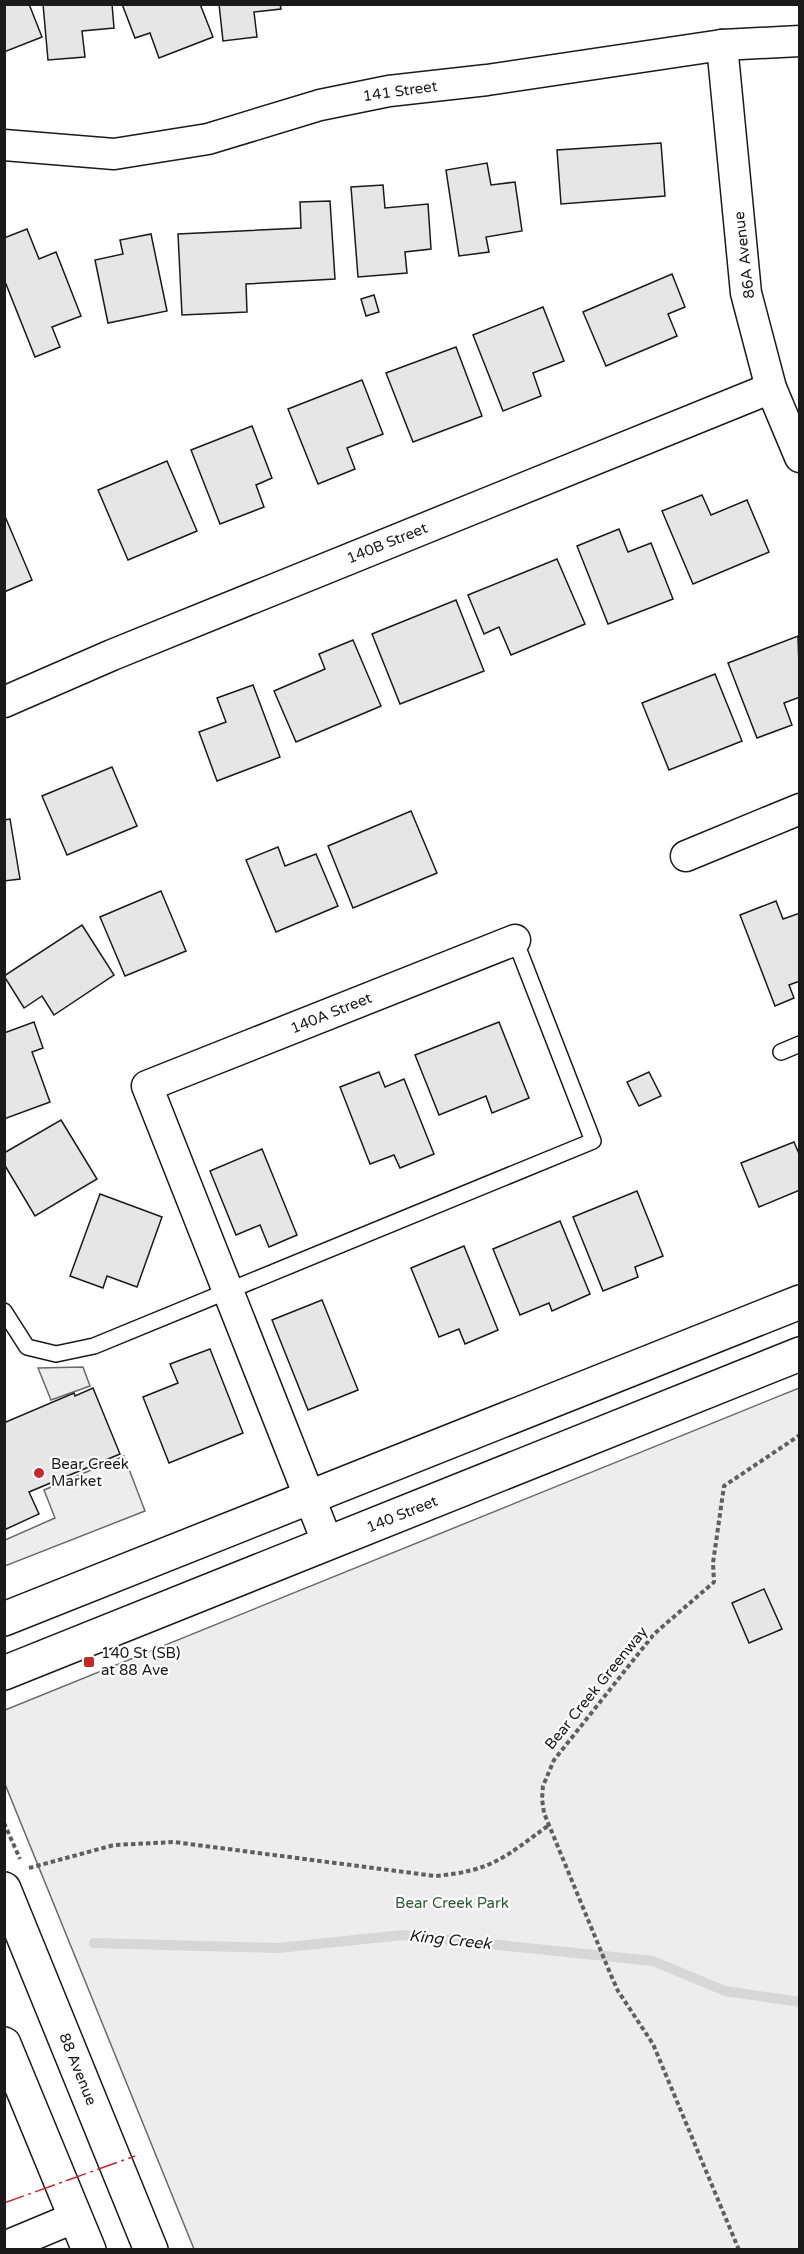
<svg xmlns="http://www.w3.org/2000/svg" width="804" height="2254" font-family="'Varela Round',sans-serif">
<rect width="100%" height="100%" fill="#fff"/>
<g fill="#ededed" stroke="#6a6a6a" stroke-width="1.5">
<polygon points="83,1367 90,1386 51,1400 38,1368"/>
<polygon points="799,1388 799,2249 194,2249 5,1784 5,1710"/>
<polygon points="124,1456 145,1511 5,1566 5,1540 55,1518 44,1490"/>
</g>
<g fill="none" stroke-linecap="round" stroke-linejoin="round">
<polyline stroke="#d7d7d7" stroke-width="10" points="94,1943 278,1948 403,1935 653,1961 725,1991 800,2002"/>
</g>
<g fill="#e6e6e6" stroke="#1a1a1a" stroke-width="1.5">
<polygon points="4,4 29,4 42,37 4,52"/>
<polygon points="43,4 112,4 114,28 82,31 85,57 48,60"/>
<polygon points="122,4 200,4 213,37 159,58 150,33 135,38"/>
<polygon points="219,4 280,4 281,9 254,12 257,37 223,41"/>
<polygon points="661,143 665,196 561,204 557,150"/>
<polygon points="487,163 491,185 515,182 522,231 486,237 489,252 459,256 446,170"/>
<polygon points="383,185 385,208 428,204 431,249 405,252 407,273 358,277 351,187"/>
<polygon points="330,201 335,279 246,284 247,312 182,315 178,234 301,228 300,202"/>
<polygon points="27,229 39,259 56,252 81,316 52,327 60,347 35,357 4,279 4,238"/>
<polygon points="151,234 167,311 108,323 95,260 123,254 120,240"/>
<polygon points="672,274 685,307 668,314 677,336 606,366 583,312"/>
<polygon points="374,295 379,312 366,316 361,299"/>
<polygon points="543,307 564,361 533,373 541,396 503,411 473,335"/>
<polygon points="456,347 482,416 413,442 386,373"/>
<polygon points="362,380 383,434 347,448 355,469 318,484 288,409"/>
<polygon points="252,426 272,478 256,485 264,507 220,524 191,450"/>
<polygon points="167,461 197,531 128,560 98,490"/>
<polygon points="702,495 711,515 747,500 769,552 693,584 662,511"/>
<polygon points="4,514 32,580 4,592"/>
<polygon points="619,529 628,552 651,543 673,599 608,624 577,546"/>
<polygon points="557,559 585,624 511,655 499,627 484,634 468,595"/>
<polygon points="456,600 484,671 400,704 372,634"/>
<polygon points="798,636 800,697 784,703 792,725 757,738 728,663"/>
<polygon points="353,640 381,706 296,742 274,691 325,669 319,654"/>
<polygon points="715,674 742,741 669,770 642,703"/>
<polygon points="253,685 280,757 217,781 199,732 226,722 217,698"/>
<polygon points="112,767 137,826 67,855 42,796"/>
<polygon points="411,811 437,873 353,908 328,846"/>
<polygon points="10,819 20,879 4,881 4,820"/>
<polygon points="278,847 285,866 316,854 338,906 276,932 246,860"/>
<polygon points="161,891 186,951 125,976 100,917"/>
<polygon points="776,901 783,919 800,913 800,981 789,985 794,998 775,1006 740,915"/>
<polygon points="82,925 114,975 54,1015 42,996 24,1008 4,976"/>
<polygon points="34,1022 43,1048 32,1052 50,1102 4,1119 4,1033"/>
<polygon points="499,1022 529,1098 492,1113 486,1096 439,1115 415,1055"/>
<polygon points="379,1072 385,1087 404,1079 434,1154 400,1168 394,1155 370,1164 340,1087"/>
<polygon points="649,1072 661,1096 639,1106 627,1082"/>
<polygon points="61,1120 97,1179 35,1216 4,1164 4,1153"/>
<polygon points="794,1142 800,1156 800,1190 759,1207 741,1163"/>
<polygon points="262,1149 297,1235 269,1247 260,1225 236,1235 210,1171"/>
<polygon points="637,1191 663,1256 635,1267 638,1277 603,1291 573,1217"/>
<polygon points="100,1194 162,1217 137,1287 107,1276 103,1288 70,1276"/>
<polygon points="560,1221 590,1294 552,1311 549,1303 520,1315 493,1249"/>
<polygon points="464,1246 498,1330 465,1344 459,1329 439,1337 411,1268"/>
<polygon points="322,1300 358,1390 308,1410 272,1320"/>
<polygon points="210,1349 243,1433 169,1463 143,1397 178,1383 170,1364"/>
<polygon points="93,1388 120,1454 29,1492 39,1514 4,1530 4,1418 6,1422 74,1393 75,1396"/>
<polygon points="764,1589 782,1629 749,1643 732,1603"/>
</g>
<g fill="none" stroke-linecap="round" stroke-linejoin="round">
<defs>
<g id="lane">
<polyline points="781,1052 800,1044"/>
<polyline points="4,1311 27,1347 56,1354 94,1346 593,1141 515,940"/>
</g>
<g id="street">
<polyline points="722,45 746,293 771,388 800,457"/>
<polyline points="4,145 114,154 208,139 320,105 389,91 487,80 722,45 800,41"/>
<polyline points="4,702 112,655 771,388"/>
<polyline points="686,856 800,809"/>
<polyline points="328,1544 147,1086 515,940"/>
<polyline points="4,2247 76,2217"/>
</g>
<g id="secondary">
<polyline points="4,1619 800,1302"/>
<polyline points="4,1673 800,1354"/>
<polyline points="4,1889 151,2250"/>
<polyline points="4,2044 89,2250"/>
</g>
</defs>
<use href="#lane" stroke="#1a1a1a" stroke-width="18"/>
<use href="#street" stroke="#1a1a1a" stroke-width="33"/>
<use href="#secondary" stroke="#1a1a1a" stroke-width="36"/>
<g stroke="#5f5f5f" stroke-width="4" stroke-dasharray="4.5 3" stroke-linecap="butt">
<polyline points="4,1823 20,1859"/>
<path d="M29,1868L114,1845L174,1842L435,1876C492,1871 505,1857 549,1825"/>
<polyline points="739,2250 653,2044 618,1991 610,1973 544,1813 542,1799 543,1786 554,1760 654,1634 714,1582 713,1563 724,1486 800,1435"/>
</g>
<use href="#lane" stroke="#fff" stroke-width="15"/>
<use href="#street" stroke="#fff" stroke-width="30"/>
<use href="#secondary" stroke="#fff" stroke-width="33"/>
<polyline stroke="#c62828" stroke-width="1.5" stroke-dasharray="21 4.5 3 4.5" stroke-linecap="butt" points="4,2203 135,2156"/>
</g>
<g fill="#c62828" stroke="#fff" stroke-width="2">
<circle cx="39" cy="1473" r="6"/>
<rect x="83" y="1656" width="12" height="12" rx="3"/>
</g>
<g text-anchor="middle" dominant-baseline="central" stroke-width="4.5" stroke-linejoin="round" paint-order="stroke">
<g font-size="15" fill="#1a1a1a" stroke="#fff">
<text transform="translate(400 91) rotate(-8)">141 Street</text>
<text transform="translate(744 255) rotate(-97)">86A Avenue</text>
<text transform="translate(387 543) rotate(-22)">140B Street</text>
<text transform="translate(331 1013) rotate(-22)">140A Street</text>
<text transform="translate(402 1514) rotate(-22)">140 Street</text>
<text transform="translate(596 1688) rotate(-51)">Bear Creek Greenway</text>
<text transform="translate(78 2069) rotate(68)">88 Avenue</text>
</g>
<g font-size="15" fill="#1a1a1a" stroke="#fff" text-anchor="start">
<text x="51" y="1464">Bear Creek<tspan x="51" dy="17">Market</tspan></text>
<text x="101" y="1653">140 St (SB)<tspan x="101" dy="17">at 88 Ave</tspan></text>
</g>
<g font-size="15" fill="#2b5a34" stroke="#fff">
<text x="452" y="1903">Bear Creek Park</text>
</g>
<g font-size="16" font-style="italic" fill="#1a1a1a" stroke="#fff">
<text transform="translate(450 1940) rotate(6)">King Creek</text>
</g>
</g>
<rect width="804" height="2254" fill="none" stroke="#1a1a1a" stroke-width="12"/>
</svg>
